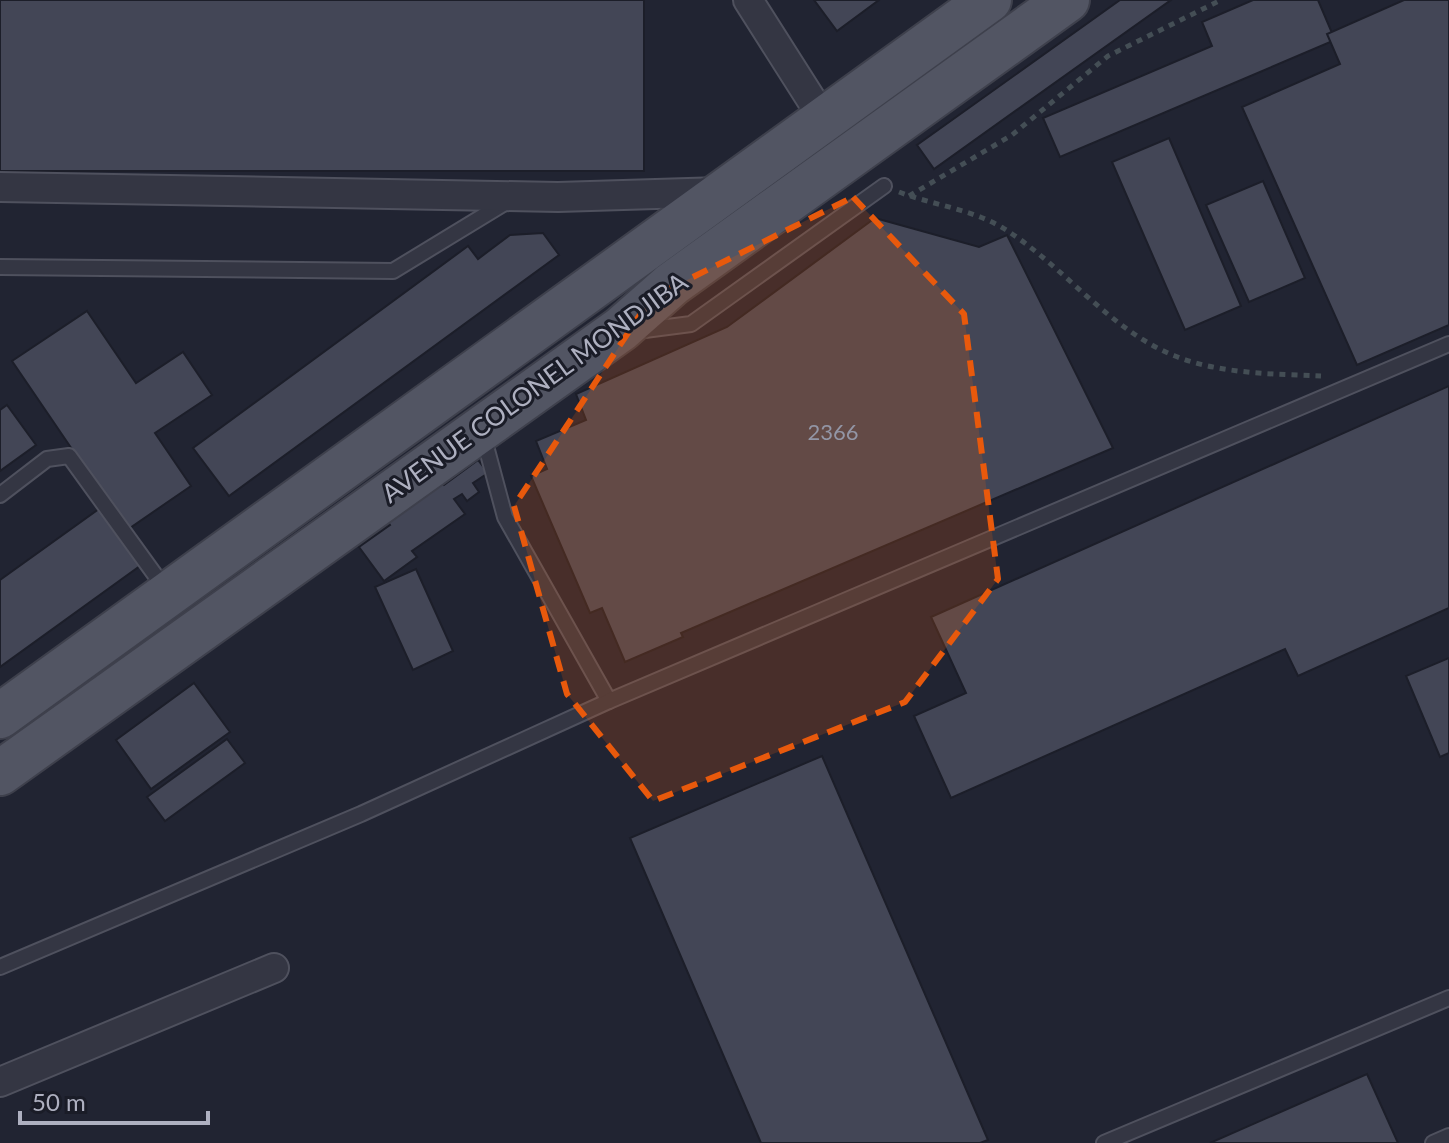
<svg xmlns="http://www.w3.org/2000/svg" width="1449" height="1143" font-family="Lato,sans-serif">
<rect width="100%" height="100%" fill="#212432"/>
<g fill="#434656" stroke="#1c1e29" stroke-width="2">
<rect x="0" y="0" width="644" height="171"/>
<polygon points="814,0 879,0 837,31"/>
<polygon points="1120,0 1171,0 934,169 917,145"/>
<polygon points="1253,0 1318,0 1335,40 1060,157 1043,118 1212,46 1202,22"/>
<polygon points="1404,0 1449,0 1449,325 1357,365 1242,107 1340,64 1327,34"/>
<polygon points="1169,138 1241,306 1185,330 1112,162"/>
<polygon points="1263,181 1305,278 1249,302 1206,205"/>
<polygon points="875,218 979,247 1007,235 1113,448 681,633 683,637 625,662 602,608 590,613 531,476 547,469 536,441 586,420 576,394 727,327"/>
<polygon points="543,233 559,255 229,496 193,448 468,246 478,259 510,235"/>
<polygon points="87,311 136,383 183,352 212,395 155,433 191,486 127,530 12,361"/>
<polygon points="1449,386 1449,608 1298,676 1285,649 951,798 914,716 966,693 931,617"/>
<polygon points="7,405 36,445 0,471 0,410"/>
<polygon points="478,460 488,473 473,483 479,492 467,501 462,494 454,499 465,514 412,551 417,557 384,581 359,547 390,525 386,519 440,481 444,485"/>
<polygon points="103,506 144,563 0,667 0,580"/>
<polygon points="416,569 453,651 413,670 375,587"/>
<polygon points="1449,658 1449,753 1440,757 1406,676"/>
<polygon points="194,683 230,732 151,789 116,740"/>
<polygon points="227,739 245,763 165,821 147,797"/>
<polygon points="822,756 988,1140 980,1143 761,1143 630,838"/>
<polygon points="1367,1074 1398,1143 1210,1143"/>
</g>
<g fill="none" stroke-linecap="round" stroke-linejoin="round">
<defs>
<g id="lane">
<polyline points="0,267 393,271 508,201"/>
<polyline points="637,331 691,324 884,186"/>
<polyline points="483,435 505,517 609,701"/>
<polyline points="0,495 47,459 69,456 166,590"/>
<polyline points="0,967 361,814 609,701 1449,344"/>
<polyline points="1104,1143 1449,998"/>
<polyline points="1433,1143 1449,1136"/>
</g>
<g id="street">
<polyline points="748,0 823,118"/>
<polyline points="0,187 558,197 721,192"/>
<polyline points="0,1082 274,968"/>
</g>
<g id="primary">
<polyline points="0,716 989,0"/>
<polyline points="0,773 621,329 672,284 1067,0"/>
</g>
</defs>
<use href="#lane" stroke="#4f515e" stroke-width="18"/>
<use href="#street" stroke="#4f515e" stroke-width="32"/>
<use href="#primary" stroke="#3e404c" stroke-width="48"/>
<g stroke="#444e55" stroke-width="5" stroke-dasharray="6 6" stroke-linecap="butt">
<path d="M899,192C933,205 971,209 1003,228C1063,265 1109,330 1175,356C1220,374 1274,374 1321,376"/>
<polyline points="909,196 1012,135 1108,56 1221,0"/>
</g>
<use href="#lane" stroke="#343643" stroke-width="14"/>
<use href="#street" stroke="#343643" stroke-width="28"/>
<use href="#primary" stroke="#525563" stroke-width="44"/>
</g>
<path fill="#e8590c" fill-opacity="0.2" stroke="#e8590c" stroke-width="6" stroke-dasharray="16 10" stroke-linejoin="round" d="M853,197L964,314L998,579L905,702L653,801L567,694L514,506L651,298Z"/>
<g text-anchor="middle" dominant-baseline="central" stroke-width="6" stroke-linejoin="round" paint-order="stroke">
<g font-size="22" fill="#9396a6">
<text x="833" y="431">2366</text>
</g>
<g font-size="26" fill="#aeb0c0" stroke="#1a1c27">
<text transform="translate(534 387) rotate(-36)">AVENUE COLONEL MONDJIBA</text>
</g>
</g>
<path d="M20 1111v12h188v-12" fill="none" stroke="#aeb0c0" stroke-width="4"/>
<text x="32" y="1111" font-size="24" fill="#aeb0c0" stroke="#1a1c27" stroke-width="6" paint-order="stroke">50 m</text>
</svg>
